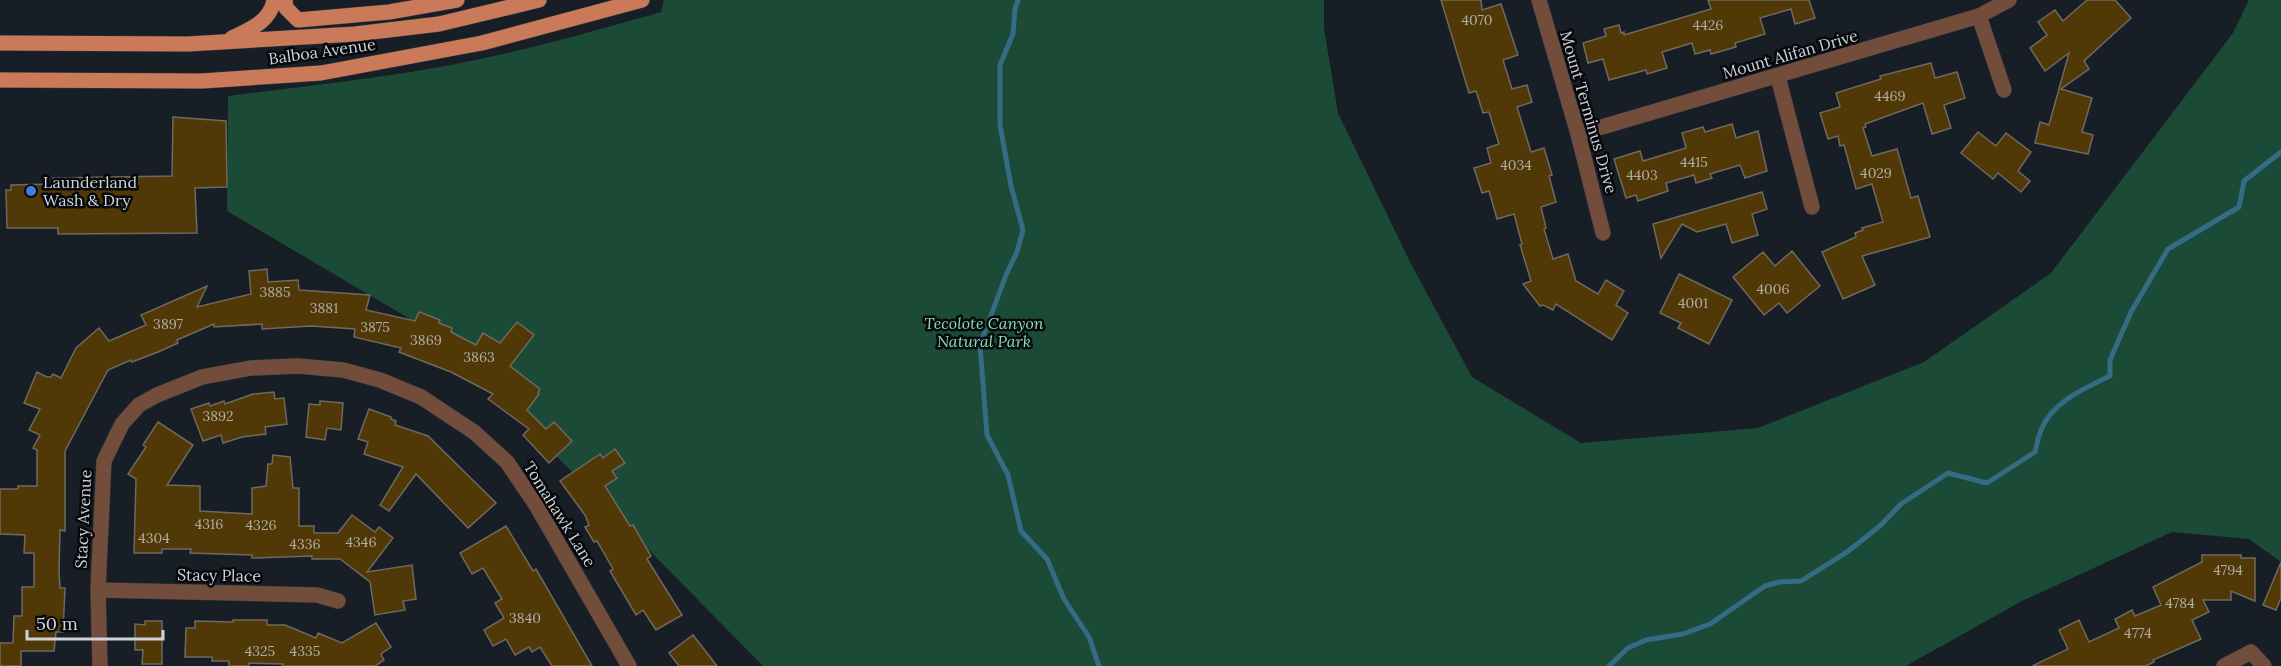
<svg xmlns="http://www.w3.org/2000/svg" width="2281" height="666" font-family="Lora,serif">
<rect width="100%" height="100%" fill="#181e25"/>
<path fill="#1b4a36" d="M664,0H1324V28L1338,113L1411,264L1472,377L1581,443L1758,428L1924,362L2051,273L2233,33L2249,0H2281V562L2249,539L2172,532L2020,602L1906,666H763L517,416L410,319L227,211L228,96C312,85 397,77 480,59C542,46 601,29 661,12Z"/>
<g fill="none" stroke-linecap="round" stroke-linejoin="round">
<g stroke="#336c84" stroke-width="5">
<polyline points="1018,0 1015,9 1013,34 1000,65 1000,125 1011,186 1023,230 1017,252 1006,275 980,345 987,435 1008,475 1021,531 1047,559 1064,599 1089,637 1099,666"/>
<path d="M1609,666L1628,648L1646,640L1683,634L1710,624L1765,586L1779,582L1801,581L1847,552L1880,526L1901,504L1948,473L1987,483L2035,452C2037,445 2038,437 2041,430C2052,402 2085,388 2110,376V360L2131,312L2168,249L2239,207L2244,181L2281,152"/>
</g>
</g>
<g fill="#513807" stroke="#6f6960" stroke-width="1.5">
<polygon points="1441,0 1481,0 1482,10 1501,4 1518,55 1503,60 1512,89 1527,85 1532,102 1517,107 1531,152 1544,148 1552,175 1549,176 1556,202 1541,207 1546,228 1544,229 1553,259 1568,254 1576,281 1598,294 1606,280 1624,291 1616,305 1628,313 1612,340 1556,304 1553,310 1543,305 1540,306 1523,284 1531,281 1520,245 1522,244 1514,214 1497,219 1489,191 1482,193 1474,168 1491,163 1487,148 1499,144 1489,112 1483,113 1476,91 1469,93"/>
<polygon points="1708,0 1809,0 1815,18 1795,24 1791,9 1760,18 1765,34 1735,43 1736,47 1711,54 1710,50 1695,54 1692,43 1662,52 1667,68 1647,74 1646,70 1609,80 1603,59 1588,63 1583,43 1606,36 1604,29 1619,25 1621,33 1624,32 1624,35 1711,9"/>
<polygon points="2087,0 2115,0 2131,18 2084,61 2089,69 2061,89 2092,98 2082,132 2093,135 2088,154 2035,143 2040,122 2049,125 2069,53 2045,71 2030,48 2047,35 2038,22 2055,10 2063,21"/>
<polygon points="1931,63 1935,78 1957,72 1965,98 1944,105 1951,128 1932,134 1923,103 1865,124 1866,127 1863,128 1872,156 1897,149 1911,198 1918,196 1930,237 1862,256 1875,285 1843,299 1822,252 1856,237 1855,233 1863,230 1862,228 1883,222 1872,184 1856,189 1844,145 1840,146 1838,136 1828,139 1820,113 1840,107 1836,93 1881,79 1880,76"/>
<polygon points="173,117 226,121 227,187 195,188 197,233 58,234 58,228 7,228 6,190 11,190 11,185 53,184 53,178 172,176"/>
<polygon points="1732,124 1736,138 1758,131 1767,171 1745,178 1740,165 1710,174 1712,178 1696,183 1694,175 1666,183 1668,191 1638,201 1636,195 1626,198 1614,159 1640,151 1643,161 1686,148 1682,133 1703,127 1705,132"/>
<polygon points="1978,132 1996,146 2006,133 2031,152 2018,171 2030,181 2021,192 1998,173 1993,179 1961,153"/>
<polygon points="1762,192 1767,209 1752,214 1758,235 1732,243 1726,224 1697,232 1682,224 1661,258 1653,224"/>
<polygon points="1792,251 1820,286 1787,313 1779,303 1764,315 1733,277 1763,252 1775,266"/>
<polygon points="267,269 268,282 298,280 299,290 370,295 366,310 415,321 419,312 440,320 439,323 452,328 451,332 476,345 483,333 500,343 517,322 534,335 510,366 540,389 538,393 539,394 527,410 546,429 554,422 572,441 549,463 523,435 529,429 488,399 493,394 451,372 399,352 401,348 354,337 355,329 311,326 262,329 262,324 214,327 214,324 177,340 178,343 158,352 132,362 131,360 108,370 65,451 65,531 60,530 59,570 60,588 65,588 63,632 56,632 54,651 21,651 21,666 0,666 0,643 13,643 14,616 22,616 22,587 34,587 34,553 24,553 25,535 0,534 0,489 18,489 18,486 37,486 37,450 33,448 40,435 29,430 40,409 24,403 37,372 47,377 51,377 53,374 61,378 76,348 99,328 109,341 146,325 141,315 207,286 197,307 251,294 249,271"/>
<polygon points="1679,274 1732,300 1709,344 1678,328 1681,323 1660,313"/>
<polygon points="274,392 275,399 284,398 287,424 265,427 266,434 242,437 223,443 221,435 203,441 191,409 209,403 210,406 224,401 225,404 253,394"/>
<polygon points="320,401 343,403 341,430 327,428 325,440 306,437 309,404 320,405"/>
<polygon points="369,409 391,417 391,419 396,421 395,425 428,436 496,503 468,528 416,474 389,511 380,505 403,467 364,454 368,442 358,439"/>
<polygon points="158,422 193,445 167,485 200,486 200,511 252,514 252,488 266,486 268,464 272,464 273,455 290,457 293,488 299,488 299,526 314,526 314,533 338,533 352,515 375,532 379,527 393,538 367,572 412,565 416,599 403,601 405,610 375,615 370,582 340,559 312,559 312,556 252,558 252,555 190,553 191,549 162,549 162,553 134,553 136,479 128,474 146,447 143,445"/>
<polygon points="615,449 625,463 612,471 617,478 605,486 630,526 633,525 651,556 647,559 682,615 656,630 643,610 636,615 610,571 613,569 597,541 594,542 585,527 589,525 585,515 560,481 600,454 603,458"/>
<polygon points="506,526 533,571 536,569 592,666 552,666 540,647 532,652 529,647 515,655 506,639 493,646 484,630 504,618 495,603 502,599 483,568 472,574 460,553"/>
<polygon points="2202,555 2241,555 2241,558 2255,558 2255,601 2231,591 2231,600 2203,600 2209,612 2192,620 2201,639 2153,660 2154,662 2146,666 2032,666 2068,649 2059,630 2079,620 2089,642 2119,628 2115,619 2132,610 2135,616 2161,605 2153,587 2202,562"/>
<polygon points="2281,562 2281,598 2276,610 2263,605"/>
<polygon points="233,620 267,620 267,625 285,625 316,638 318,633 342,643 376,623 391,647 381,654 384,660 375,666 282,666 283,664 249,663 249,666 229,666 229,661 212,661 212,657 185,657 186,628 195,628 195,621 233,622"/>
<polygon points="145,621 162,621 162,664 142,664 143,650 135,650 135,624 145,625"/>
<polygon points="693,635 717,666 679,666 669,653"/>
</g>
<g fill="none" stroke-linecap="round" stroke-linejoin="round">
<defs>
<g id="street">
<polyline points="1539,0 1578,134 1603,233"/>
<polyline points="1979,16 2004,90"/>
<polyline points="1778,77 1812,207"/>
<polyline points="1578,134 1979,16 2009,0"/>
<polyline points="98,590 317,595 338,601"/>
<polyline points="100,666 98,590 104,461 122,424 139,405 157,395 202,377 251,368 298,366 343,370 380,380 421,397 474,432 507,462 536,505 629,666"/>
<polyline points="2224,666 2251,652 2264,666"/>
</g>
<g id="primary">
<polyline points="285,0 286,8 298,20 389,12 457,0"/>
<path d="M232,38C250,29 270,22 274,0"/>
<polyline points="0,43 188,44 355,34 439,24 539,0"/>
<polyline points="0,80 202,81 321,73 482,43 642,0"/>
</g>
</defs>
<use href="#street" stroke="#353b42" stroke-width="16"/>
<use href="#primary" stroke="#353b42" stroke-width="16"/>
<use href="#street" stroke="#734d3c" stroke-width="15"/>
<use href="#primary" stroke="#ca7a58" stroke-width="15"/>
</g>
<circle fill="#3f7fe0" stroke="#06080b" stroke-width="2" cx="31" cy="191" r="6"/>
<g text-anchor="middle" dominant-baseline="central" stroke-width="5" stroke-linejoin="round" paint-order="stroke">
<g font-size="14" fill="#b0ada4">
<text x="1477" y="20">4070</text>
<text x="1708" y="25">4426</text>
<text x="1890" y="96">4469</text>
<text x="1694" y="162">4415</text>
<text x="1516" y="165">4034</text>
<text x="1876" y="173">4029</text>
<text x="1642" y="175">4403</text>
<text x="1773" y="289">4006</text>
<text x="275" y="292">3885</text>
<text x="1693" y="303">4001</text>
<text x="324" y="308">3881</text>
<text x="168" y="324">3897</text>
<text x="375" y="327">3875</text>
<text x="426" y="340">3869</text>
<text x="479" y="357">3863</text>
<text x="218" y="416">3892</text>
<text x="209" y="524">4316</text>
<text x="261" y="525">4326</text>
<text x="154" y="538">4304</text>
<text x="361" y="542">4346</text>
<text x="305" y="544">4336</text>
<text x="2228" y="570">4794</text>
<text x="2180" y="603">4784</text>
<text x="525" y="618">3840</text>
<text x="2138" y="633">4774</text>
<text x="260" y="651">4325</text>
<text x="305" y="651">4335</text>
</g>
<g font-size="16" fill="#cfd4d8" stroke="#06080b">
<text transform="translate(322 51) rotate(-8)">Balboa Avenue</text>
<text transform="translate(1790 54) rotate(-16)">Mount Alifan Drive</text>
<text transform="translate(1589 112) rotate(74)">Mount Terminus Drive</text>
<text transform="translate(560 514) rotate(58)">Tomahawk Lane</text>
<text transform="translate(83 519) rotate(-87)">Stacy Avenue</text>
<text transform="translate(219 575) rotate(1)">Stacy Place</text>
</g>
<g font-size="16" fill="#cfd4d8" stroke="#06080b" text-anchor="start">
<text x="43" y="182">Launderland<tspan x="43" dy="18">Wash &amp; Dry</tspan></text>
</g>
<g font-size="16" font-style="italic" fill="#8adfb7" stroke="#06080b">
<text x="984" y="323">Tecolote Canyon<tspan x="984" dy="18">Natural Park</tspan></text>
</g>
</g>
<path d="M27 630v9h136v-9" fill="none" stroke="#cfd4d8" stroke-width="3"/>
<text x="36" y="630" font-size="18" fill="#cfd4d8" stroke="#06080b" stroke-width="4.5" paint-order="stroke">50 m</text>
</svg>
